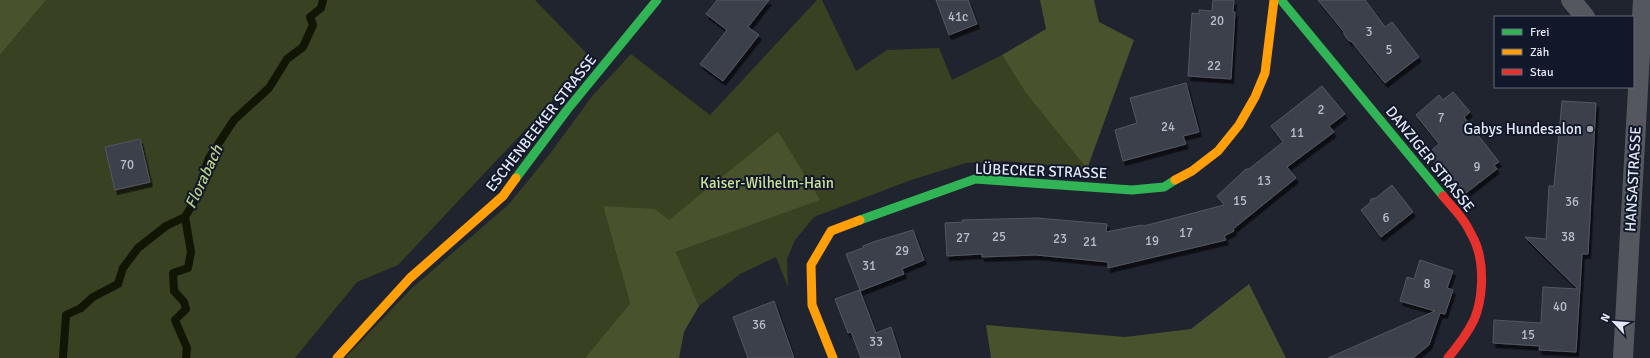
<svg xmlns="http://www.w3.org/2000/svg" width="1650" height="358" font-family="Signika,sans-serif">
<defs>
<filter id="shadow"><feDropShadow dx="2.5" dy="4.5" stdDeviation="0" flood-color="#0009"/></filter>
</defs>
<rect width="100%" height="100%" fill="#20242f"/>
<g fill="#384121">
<polygon points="46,0 535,0 592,59 398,265 357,282 295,358 0,358 0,55"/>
<polygon points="817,0 822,0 856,71 887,50 939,48 952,80 1002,55 1025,92 1087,169 1005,161 966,163 911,180 814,217 795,240 787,259 788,287 776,257 740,274 699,306 676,252 819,200 778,131 669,221 603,206 630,303 585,358 345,358 411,289 509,204 549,155 593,95 631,54 710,115"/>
</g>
<g fill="#48522c">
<polygon points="0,0 46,0 0,55"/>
<polygon points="1040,0 1094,0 1099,22 1134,40 1087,169 1025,92 1002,55 1046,29"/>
<polygon points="778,131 820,200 676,252 699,306 684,332 679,358 585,358 630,303 603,206 655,209 669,220"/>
<polygon points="1249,284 1286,358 991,358 986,325 1125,337 1191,329"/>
</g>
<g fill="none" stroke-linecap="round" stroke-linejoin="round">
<g stroke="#101504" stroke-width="8">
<polyline points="185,217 191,252 188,268 173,273 174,291 184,302 186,309 175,320 187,348 186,358"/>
<polyline points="63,358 66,315 81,308 93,297 118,284 123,268 138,248 166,226 185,217 194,202 209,158 234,120 269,88 287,59 303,47 313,25 310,17 321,8 323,0"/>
</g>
</g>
<g fill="#3b404c" stroke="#535760" filter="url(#shadow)">
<polygon points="717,0 769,0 748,27 759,35 723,81 700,64 727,30 706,14"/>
<polygon points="936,0 968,0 977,24 949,35"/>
<polygon points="1213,0 1234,0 1233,12 1235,12 1231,79 1188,76 1192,13 1199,14 1199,10 1212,11"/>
<polygon points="1318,0 1365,0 1385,27 1392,22 1419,57 1385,83 1351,41 1349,41 1344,34 1344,32"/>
<polygon points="1186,83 1199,132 1183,136 1186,144 1123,161 1115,130 1137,123 1130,98"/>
<polygon points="1322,86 1345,114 1329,126 1334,132 1287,167 1296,178 1233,229 1234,231 1224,236 1226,240 1108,268 1108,262 1036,255 982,257 982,254 947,256 945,223 963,222 962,220 1037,218 1107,224 1106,232 1142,225 1144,226 1224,205 1217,196 1246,169 1249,169 1283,142 1271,126"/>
<polygon points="1453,92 1470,112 1464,117 1499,162 1494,165 1497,169 1462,196 1427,154 1439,144 1416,115 1439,95 1443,100"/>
<polygon points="1562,101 1596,103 1588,254 1582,254 1576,352 1539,350 1540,346 1493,343 1494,320 1541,323 1543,287 1578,289 1525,237 1546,239 1549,186 1554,186"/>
<polygon points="140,139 150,182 115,190 105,147"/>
<polygon points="1392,185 1413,212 1381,237 1361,210 1370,203 1371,199 1376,198"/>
<polygon points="913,230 924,260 902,269 904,274 860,291 876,333 891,327 901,358 861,358 851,332 848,333 835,299 860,290 846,254 863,248 863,246 873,242"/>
<polygon points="1420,260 1453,271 1447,288 1453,290 1445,314 1440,313 1429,345 1413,358 1328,358 1435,311 1400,301 1407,277 1414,279"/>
<polygon points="774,301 794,358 748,358 733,317"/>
</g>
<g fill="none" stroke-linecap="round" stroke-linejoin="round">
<g stroke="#54575e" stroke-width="20">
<polyline points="1571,0 1585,17"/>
<polyline points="1623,358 1643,0"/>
</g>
<g stroke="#30b455" stroke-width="9">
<polyline points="1281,0 1443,196"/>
<polyline points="516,178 567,110 657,0"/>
<polyline points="860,220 975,179 1132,190 1164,187 1175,180"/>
</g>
<g stroke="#ff9f0a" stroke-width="9">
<polyline points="1175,180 1192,171 1218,151 1239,125 1255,97 1265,73 1274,0"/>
<polyline points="337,358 410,278 503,196 516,178"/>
<polyline points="833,358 812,305 811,265 831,231 860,220"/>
</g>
<path stroke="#e5322d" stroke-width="9" d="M1443,196C1451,206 1462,216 1468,228C1471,234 1475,240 1477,247C1484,268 1483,299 1474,320C1467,334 1458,346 1448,358"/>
</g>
<circle fill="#9ea3b0" stroke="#11182a" stroke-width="1.5" cx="1590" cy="129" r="4"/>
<g text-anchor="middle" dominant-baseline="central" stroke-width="4" stroke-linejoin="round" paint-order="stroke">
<g font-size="13" fill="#b8bdcb">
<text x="958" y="17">41c</text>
<text x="1217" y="21">20</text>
<text x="1369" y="32">3</text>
<text x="1389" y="50">5</text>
<text x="1214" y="66">22</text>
<text x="1321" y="110">2</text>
<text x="1441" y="118">7</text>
<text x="1168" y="127">24</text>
<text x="1297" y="133">11</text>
<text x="127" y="165">70</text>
<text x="1477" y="167">9</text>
<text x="1264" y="181">13</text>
<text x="1240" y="201">15</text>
<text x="1572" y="202">36</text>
<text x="1386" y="218">6</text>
<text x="1186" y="233">17</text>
<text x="999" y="237">25</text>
<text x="1568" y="237">38</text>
<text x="963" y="238">27</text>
<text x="1060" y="239">23</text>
<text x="1152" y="241">19</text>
<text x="1090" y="242">21</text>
<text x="902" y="251">29</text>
<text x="869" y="266">31</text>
<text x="1427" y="284">8</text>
<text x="1560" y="307">40</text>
<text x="759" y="325">36</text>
<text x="1528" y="335">15</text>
<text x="876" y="342">33</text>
</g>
<g font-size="15" fill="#e2e7f5" stroke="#11182a">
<text transform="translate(541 123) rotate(-52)">ESCHENBEEKER STRASSE</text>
<text transform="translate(1430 159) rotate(51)">DANZIGER STRASSE</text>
<text transform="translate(1041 171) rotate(2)">LÜBECKER STRASSE</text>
<text transform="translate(1633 179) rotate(-87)">HANSASTRASSE</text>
</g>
<g font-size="15" fill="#e2e7f5" stroke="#11182a" text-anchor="end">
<text x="1582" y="129">Gabys Hundesalon</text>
</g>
<g font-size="15" fill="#cee197" stroke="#11182a">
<text x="767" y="183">Kaiser-Wilhelm-Hain</text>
</g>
<g font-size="16" font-style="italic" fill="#bcce85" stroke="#11182a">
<text transform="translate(204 177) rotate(-65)">Florabach</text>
</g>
</g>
<rect x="1494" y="16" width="140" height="72" fill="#11182a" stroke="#656b7b"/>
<rect x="1502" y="29" width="20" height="6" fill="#30b455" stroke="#656b7b"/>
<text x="1530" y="36" font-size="12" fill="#e2e7f5">Frei</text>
<rect x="1502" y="49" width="20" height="6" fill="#ff9f0a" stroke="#656b7b"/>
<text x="1530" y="56" font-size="12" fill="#e2e7f5">Zäh</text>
<rect x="1502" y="69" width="20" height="6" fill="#e5322d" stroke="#656b7b"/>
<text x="1530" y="76" font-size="12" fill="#e2e7f5">Stau</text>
<g transform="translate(1614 322) rotate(296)" stroke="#11182a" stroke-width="3" paint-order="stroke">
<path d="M0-3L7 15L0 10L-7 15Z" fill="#e2e7f5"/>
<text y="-6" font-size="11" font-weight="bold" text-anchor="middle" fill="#e2e7f5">N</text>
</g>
</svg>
